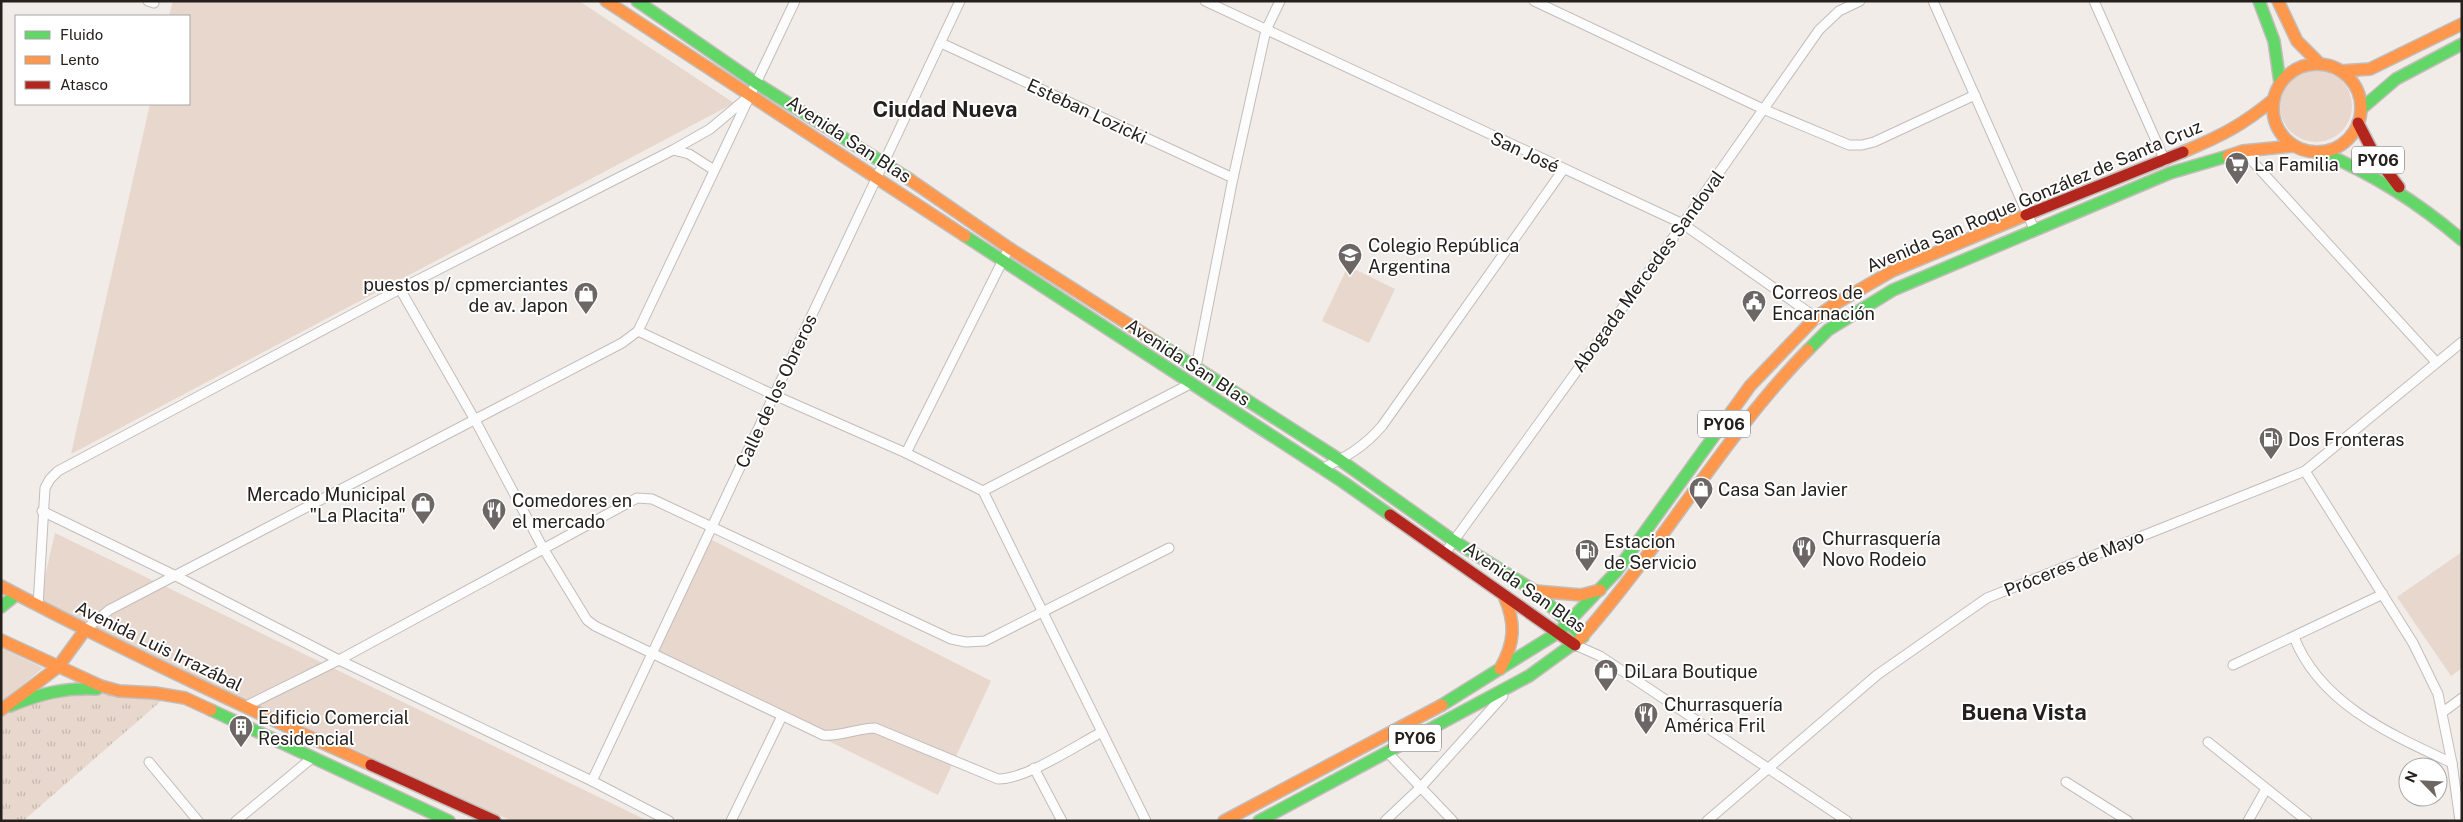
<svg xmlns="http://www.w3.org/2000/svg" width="2463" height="822" font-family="'Public Sans',sans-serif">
<defs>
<pattern id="grass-tufts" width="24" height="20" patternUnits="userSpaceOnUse" patternTransform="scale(1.25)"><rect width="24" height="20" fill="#e7d7cc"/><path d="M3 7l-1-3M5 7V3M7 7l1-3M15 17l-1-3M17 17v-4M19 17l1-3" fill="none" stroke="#c6b8af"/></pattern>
</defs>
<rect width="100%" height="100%" fill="#f2ece8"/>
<polygon fill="url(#grass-tufts)" points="51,690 169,694 23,821 1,821 1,711"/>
<g fill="#e7d7cc">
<polygon points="173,1 579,1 734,103 71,454 150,104 189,104 189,16 169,16"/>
<circle cx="2316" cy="106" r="36"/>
<polygon points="1348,266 1395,289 1369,343 1322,321"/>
<polygon points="55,533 648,821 512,821 38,606"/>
<polygon points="708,538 991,681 938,795 656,656"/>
<polygon points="2462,552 2462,668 2451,676 2397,597"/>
<polygon points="1,648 43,668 1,702"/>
</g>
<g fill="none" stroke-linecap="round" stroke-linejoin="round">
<defs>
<g id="street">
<polyline points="148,1 154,3"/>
<polyline points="1205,1 1683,224 1818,319"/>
<polyline points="1534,1 1763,109 1849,145 1862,145 1874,142 1975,95"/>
<polyline points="1933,1 2034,229"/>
<polyline points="2094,1 2165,161"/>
<polyline points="941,43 1233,178"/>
<polyline points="673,150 689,154 714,170"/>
<polyline points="2243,151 2436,362"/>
<path d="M400,289L475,420L543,548L587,620L595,626L823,735C841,737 857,728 875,728L998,779C1027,779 1075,746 1102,732"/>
<polyline points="638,331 774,395 906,453 983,491 1146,821"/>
<polyline points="1196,367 1233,178 1266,30 1280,1"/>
<polyline points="906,453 1009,248"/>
<path d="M1321,469C1345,458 1364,447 1382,426L1563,170"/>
<polyline points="2305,471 2413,643 2438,694 2452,763 2460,821"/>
<polyline points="983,491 1190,384"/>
<polyline points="42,511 176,576 339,660 592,781 669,821"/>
<polyline points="1445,553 1683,224 1819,30 1839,11 1860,1"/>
<polyline points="38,606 45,488 50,479 58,471 400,289 673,150 710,129 747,98"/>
<polyline points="85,630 109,610 622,343 638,331 795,1"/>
<path d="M2294,637C2320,704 2392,735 2452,763"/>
<polyline points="1575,645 1600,656 1847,821"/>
<polyline points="2233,665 2383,594"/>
<polyline points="244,707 339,660 637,498 652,499 951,639 966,642 985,641 1169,548"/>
<polyline points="2443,712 2462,698"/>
<polyline points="2208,742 2307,821"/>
<polyline points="1388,753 1453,821"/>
<polyline points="149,762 198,821"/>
<polyline points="1034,768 1062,821"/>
<polyline points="592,781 960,1"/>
<polyline points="2066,782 2128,821"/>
<polyline points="236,821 312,758"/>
<polyline points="731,821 782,716"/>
<polyline points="1385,821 1421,787 1503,696"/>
<polyline points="1707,821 1877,675 1987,598 2305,471 2462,342"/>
<polyline points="2248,821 2266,789"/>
</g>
<g id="fast">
<polyline points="637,1 756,83 909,179"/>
<polyline points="2259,1 2274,41 2280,83"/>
<polyline points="2361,109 2396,79 2462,44"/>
<path d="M2321,152C2373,174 2419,203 2462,240"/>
<polyline points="965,236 1343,482 1390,515"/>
<polyline points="1150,338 1340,460 1454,541 1535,591 1583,637"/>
<polyline points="1808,350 1828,330 1893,290 2170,173 2228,156"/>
<polyline points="1,607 16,595"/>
<polyline points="1442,705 1559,632 1616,572 1732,411"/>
<path d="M10,706C39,694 66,687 97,689"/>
<polyline points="211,710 449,821"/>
<polyline points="1259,821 1529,676 1580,639"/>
</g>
<g id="slow">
<polyline points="606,1 965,236"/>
<polyline points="2278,1 2297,41 2320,64"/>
<circle cx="2317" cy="108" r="44"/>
<polyline points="2341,71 2370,69 2462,24"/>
<path d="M2183,152C2221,136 2243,125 2274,99"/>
<polyline points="2228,156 2243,151 2293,146"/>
<polyline points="909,179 1009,248 1150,338"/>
<polyline points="1732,411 1750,386 1816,317 1835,304 1892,271 2026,215"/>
<path d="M1,586C122,650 246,708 371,765"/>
<polyline points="1535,591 1581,595 1600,590"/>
<path d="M1580,639C1662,547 1722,438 1808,350"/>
<polyline points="1,640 101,686 119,691 155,693 185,698 211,710"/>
<path d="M1500,669C1515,643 1516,623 1504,596"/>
<polyline points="1,710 58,667 85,630"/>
<polyline points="1224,821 1442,705"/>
</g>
<g id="jam">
<polyline points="2358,123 2374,154 2399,187"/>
<polyline points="2026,215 2183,152"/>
<polyline points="1390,515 1575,645"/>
<polyline points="371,765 495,821"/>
</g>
</defs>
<use href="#street" stroke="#c2bdba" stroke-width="11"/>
<use href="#fast" stroke="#c2bdba" stroke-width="14"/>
<use href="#slow" stroke="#c2bdba" stroke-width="14"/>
<use href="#jam" stroke="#c2bdba" stroke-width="14"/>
<use href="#street" stroke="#fdfcfc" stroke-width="9"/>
<use href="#fast" stroke="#63d668" stroke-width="11"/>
<use href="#slow" stroke="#ff974d" stroke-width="11"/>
<use href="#jam" stroke="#b3261e" stroke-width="11"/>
</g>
<defs>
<symbol id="supermarket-pin" viewBox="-11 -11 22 30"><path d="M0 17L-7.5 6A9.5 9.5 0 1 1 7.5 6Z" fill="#6c6764" stroke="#fff"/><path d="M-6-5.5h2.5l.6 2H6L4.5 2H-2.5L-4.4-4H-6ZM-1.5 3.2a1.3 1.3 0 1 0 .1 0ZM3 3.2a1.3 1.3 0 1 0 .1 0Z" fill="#fff"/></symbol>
<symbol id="school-pin" viewBox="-11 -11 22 30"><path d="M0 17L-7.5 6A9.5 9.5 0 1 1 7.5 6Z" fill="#6c6764" stroke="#fff"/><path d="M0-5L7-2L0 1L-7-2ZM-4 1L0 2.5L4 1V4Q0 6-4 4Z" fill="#fff"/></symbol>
<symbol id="shop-pin" viewBox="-11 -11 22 30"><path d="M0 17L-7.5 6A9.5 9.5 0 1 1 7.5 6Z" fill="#6c6764" stroke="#fff"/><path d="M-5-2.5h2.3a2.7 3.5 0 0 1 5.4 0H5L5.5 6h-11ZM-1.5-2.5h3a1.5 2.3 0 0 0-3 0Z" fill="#fff"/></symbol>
<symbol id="civic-pin" viewBox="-11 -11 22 30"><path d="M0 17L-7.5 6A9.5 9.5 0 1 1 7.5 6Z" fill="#6c6764" stroke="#fff"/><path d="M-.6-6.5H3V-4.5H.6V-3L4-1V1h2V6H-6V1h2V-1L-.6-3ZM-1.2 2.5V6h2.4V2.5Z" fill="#fff"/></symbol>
<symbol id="fuel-pin" viewBox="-11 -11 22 30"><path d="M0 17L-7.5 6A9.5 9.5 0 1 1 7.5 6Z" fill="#6c6764" stroke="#fff"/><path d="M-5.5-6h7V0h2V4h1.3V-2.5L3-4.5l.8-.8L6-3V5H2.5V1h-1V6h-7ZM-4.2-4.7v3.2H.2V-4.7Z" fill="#fff"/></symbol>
<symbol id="restaurant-pin" viewBox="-11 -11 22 30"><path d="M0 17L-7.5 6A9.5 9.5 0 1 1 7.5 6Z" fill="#6c6764" stroke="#fff"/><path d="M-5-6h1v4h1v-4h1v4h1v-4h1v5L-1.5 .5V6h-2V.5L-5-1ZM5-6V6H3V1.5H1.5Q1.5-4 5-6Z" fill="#fff"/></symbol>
<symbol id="building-pin" viewBox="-11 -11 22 30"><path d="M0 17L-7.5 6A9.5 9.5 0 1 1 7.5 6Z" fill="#6c6764" stroke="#fff"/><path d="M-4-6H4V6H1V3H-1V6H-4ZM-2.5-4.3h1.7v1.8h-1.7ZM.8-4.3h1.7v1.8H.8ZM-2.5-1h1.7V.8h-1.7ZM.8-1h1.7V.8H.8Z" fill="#fff"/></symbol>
</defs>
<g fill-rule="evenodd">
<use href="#supermarket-pin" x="2223" y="150" width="28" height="38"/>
<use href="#school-pin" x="1336" y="241" width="28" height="38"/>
<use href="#shop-pin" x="572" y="280" width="28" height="38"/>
<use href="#civic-pin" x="1740" y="288" width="28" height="38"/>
<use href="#fuel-pin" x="2257" y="425" width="28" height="38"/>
<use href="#shop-pin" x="1687" y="475" width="28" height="38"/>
<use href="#shop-pin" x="409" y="490" width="28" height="38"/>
<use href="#restaurant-pin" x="480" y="496" width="28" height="38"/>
<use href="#restaurant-pin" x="1790" y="534" width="28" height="38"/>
<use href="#fuel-pin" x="1573" y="537" width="28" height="38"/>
<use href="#shop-pin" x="1592" y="657" width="28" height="38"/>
<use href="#restaurant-pin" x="1632" y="700" width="28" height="38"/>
<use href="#building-pin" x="227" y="713" width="28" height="38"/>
</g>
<g text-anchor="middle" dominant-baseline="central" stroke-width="4" stroke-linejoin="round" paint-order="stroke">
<g fill="#fff" stroke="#666361" stroke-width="1">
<rect x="2352" y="146.5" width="52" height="27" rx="4"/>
<rect x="1698" y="410.5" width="52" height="27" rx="4"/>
<rect x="1389" y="724.5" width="52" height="27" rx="4"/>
</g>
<g font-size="16" font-weight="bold" fill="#24201d">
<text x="2378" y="160">PY06</text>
<text x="1724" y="424">PY06</text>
<text x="1415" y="738">PY06</text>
</g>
<g font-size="18" fill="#24201d" stroke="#fff">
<text transform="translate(1087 111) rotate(25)">Esteban Lozicki</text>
<text transform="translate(849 139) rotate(33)">Avenida San Blas</text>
<text transform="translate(1525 152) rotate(25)">San José</text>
<text transform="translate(2034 196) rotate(-23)">Avenida San Roque González de Santa Cruz</text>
<text transform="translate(1648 271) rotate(-54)">Abogada Mercedes Sandoval</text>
<text transform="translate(1188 362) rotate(33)">Avenida San Blas</text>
<text transform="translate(776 391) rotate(-65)">Calle de los Obreros</text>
<text transform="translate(2074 563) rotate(-22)">Próceres de Mayo</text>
<text transform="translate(1525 587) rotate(35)">Avenida San Blas</text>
<text transform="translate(159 646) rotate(26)">Avenida Luis Irrazábal</text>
</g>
<g font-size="18" fill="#24201d" stroke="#fff" text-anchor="start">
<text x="2254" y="164">La Familia</text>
<text x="1368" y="245">Colegio República<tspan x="1368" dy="21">Argentina</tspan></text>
<text x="568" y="284" text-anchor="end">puestos p/ cpmerciantes<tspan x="568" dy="21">de av. Japon</tspan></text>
<text x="1772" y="292">Correos de<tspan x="1772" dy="21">Encarnación</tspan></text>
<text x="2288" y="439">Dos Fronteras</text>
<text x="1718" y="489">Casa San Javier</text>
<text x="406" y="494" text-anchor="end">Mercado Municipal<tspan x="406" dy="21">"La Placita"</tspan></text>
<text x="512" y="500">Comedores en<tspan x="512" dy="21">el mercado</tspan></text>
<text x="1822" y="538">Churrasquería<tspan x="1822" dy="21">Novo Rodeio</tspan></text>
<text x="1604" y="541">Estacion<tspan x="1604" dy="21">de Servicio</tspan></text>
<text x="1624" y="671">DiLara Boutique</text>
<text x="1664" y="704">Churrasquería<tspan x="1664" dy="21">América Fril</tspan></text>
<text x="258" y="717">Edificio Comercial<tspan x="258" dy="21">Residencial</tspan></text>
</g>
<g font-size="22" font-weight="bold" fill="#24201d" stroke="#fff">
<text x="945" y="109">Ciudad Nueva</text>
<text x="2024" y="712">Buena Vista</text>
</g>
</g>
<rect width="2463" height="822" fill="none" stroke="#24201d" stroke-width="5"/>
<rect x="15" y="15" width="175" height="90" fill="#ffffff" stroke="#a7a6a5"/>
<rect x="25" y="31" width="25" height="8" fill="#63d668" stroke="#a7a6a5"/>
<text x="60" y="40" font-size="15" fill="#24201d">Fluido</text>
<rect x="25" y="56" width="25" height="8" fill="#ff974d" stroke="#a7a6a5"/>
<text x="60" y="65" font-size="15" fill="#24201d">Lento</text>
<rect x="25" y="81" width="25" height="8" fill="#b3261e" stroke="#a7a6a5"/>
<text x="60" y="90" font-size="15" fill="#24201d">Atasco</text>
<g transform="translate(2423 782) rotate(294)"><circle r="24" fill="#ffffff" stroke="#a7a6a5"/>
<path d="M0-4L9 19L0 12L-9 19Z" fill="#6c6764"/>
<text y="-8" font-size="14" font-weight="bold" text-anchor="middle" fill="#24201d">N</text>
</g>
</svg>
